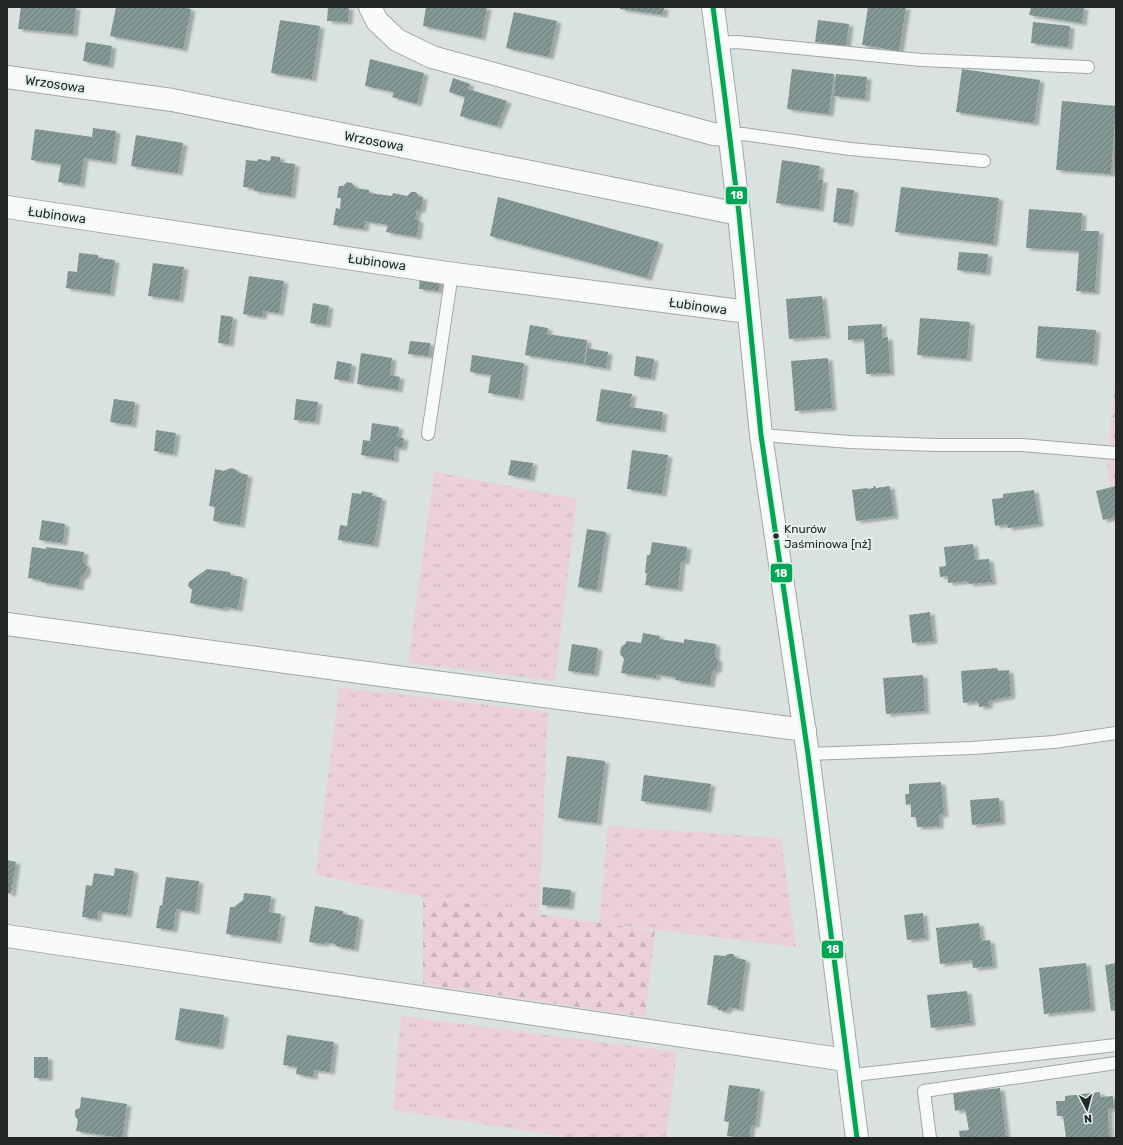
<svg xmlns="http://www.w3.org/2000/svg" width="1123" height="1145" font-family="Rubik,sans-serif">
<defs>
<pattern id="grass-tufts" width="24" height="20" patternUnits="userSpaceOnUse"><rect width="24" height="20" fill="#ebd0d8"/><path d="M3 7l-1-3M5 7V3M7 7l1-3M15 17l-1-3M17 17v-4M19 17l1-3" fill="none" stroke="#c9b3b9"/></pattern>
<pattern id="forest-firs" width="22" height="20" patternUnits="userSpaceOnUse"><rect width="22" height="20" fill="#ebd0d8"/><path d="M5 1l3.5 6h-7zM16 11l3.5 6h-7z" fill="#c9b3b9"/></pattern>
<pattern id="building-hatch" width="6" height="6" patternUnits="userSpaceOnUse"><rect width="6" height="6" fill="#849996"/><path d="M-1 1l2-2M0 6l6-6M5 7l2-2" fill="none" stroke="#6c7d7a"/></pattern>
<filter id="shadow"><feDropShadow dx="4.5" dy="2.5" stdDeviation="1" flood-color="#0004"/></filter>
</defs>
<rect width="100%" height="100%" fill="#dae2e0"/>
<g fill="url(#grass-tufts)">
<polygon points="434,472 577,499 555,681 408,663"/>
<polygon points="339,687 548,712 539,914 423,897 316,875"/>
<polygon points="608,826 781,838 796,947 599,923"/>
<polygon points="401,1016 677,1052 666,1138 573,1138 393,1110"/>
</g>
<g fill="url(#forest-firs)">
<polygon points="1116,367 1116,539 1107,465"/>
<polygon points="423,897 655,931 645,1017 423,984"/>
</g>
<g fill="url(#building-hatch)" filter="url(#shadow)">
<polygon points="21,7 76,7 73,34 18,29"/>
<polygon points="116,7 182,7 191,9 183,49 110,36"/>
<polygon points="328,7 349,7 348,22 327,21"/>
<polygon points="426,7 487,7 481,38 423,26"/>
<polygon points="620,7 664,7 663,15 620,9"/>
<polygon points="868,7 906,7 899,51 862,45"/>
<polygon points="1031,7 1084,7 1082,23 1029,15"/>
<polygon points="514,12 557,21 549,57 506,48"/>
<polygon points="280,20 320,26 312,79 271,73"/>
<polygon points="818,20 849,24 846,46 815,42"/>
<polygon points="1033,22 1070,26 1068,47 1031,43"/>
<polygon points="86,42 112,46 109,66 83,61"/>
<polygon points="370,59 424,73 417,104 392,97 394,92 365,86"/>
<polygon points="792,69 834,74 829,114 787,109"/>
<polygon points="962,69 1040,80 1034,123 956,112"/>
<polygon points="836,74 867,77 865,99 834,96"/>
<polygon points="453,78 470,84 468,89 507,101 497,126 460,116 465,97 449,92"/>
<polygon points="1062,101 1116,106 1111,174 1056,170"/>
<polygon points="93,128 116,131 112,162 84,158 80,185 58,182 61,164 31,160 35,129 92,137"/>
<polygon points="136,135 183,143 178,173 131,166"/>
<polygon points="271,156 280,157 280,162 295,164 291,196 254,191 254,188 243,187 246,160 257,161 258,159 270,161"/>
<polygon points="782,160 820,166 818,180 823,180 819,209 776,203"/>
<polygon points="347,182 352,183 355,188 369,190 369,193 392,196 393,193 407,196 411,192 416,192 419,197 423,197 421,210 417,210 415,219 419,220 417,237 386,232 388,225 365,221 364,229 333,225 336,208 340,209 341,198 337,198 339,186 343,186"/>
<polygon points="901,187 999,198 993,244 895,232"/>
<polygon points="837,188 854,190 849,224 833,222"/>
<polygon points="498,197 659,242 647,278 490,236"/>
<polygon points="1029,209 1082,213 1081,231 1099,231 1095,292 1076,291 1079,251 1026,248"/>
<polygon points="959,252 988,254 986,273 957,270"/>
<polygon points="79,253 98,255 98,258 115,260 110,294 66,288 68,271 77,272"/>
<polygon points="153,263 184,267 179,300 148,296"/>
<polygon points="249,276 284,281 279,313 263,311 262,317 243,314"/>
<polygon points="420,277 440,279 439,291 419,289"/>
<polygon points="822,296 826,336 789,339 786,299"/>
<polygon points="313,303 329,306 326,325 310,323"/>
<polygon points="221,315 233,317 229,344 218,343"/>
<polygon points="920,318 970,322 967,359 917,355"/>
<polygon points="882,324 882,338 888,337 890,373 866,374 864,339 848,340 848,326"/>
<polygon points="530,325 548,328 547,334 587,340 584,364 525,355"/>
<polygon points="1038,326 1096,330 1093,363 1036,358"/>
<polygon points="410,341 430,343 429,356 408,354"/>
<polygon points="587,348 608,352 606,368 585,365"/>
<polygon points="361,353 392,358 390,375 400,377 398,390 357,384"/>
<polygon points="472,355 524,363 519,398 488,393 491,375 470,372"/>
<polygon points="636,356 654,359 651,378 634,376"/>
<polygon points="828,358 832,408 795,411 791,361"/>
<polygon points="337,361 352,364 349,381 334,379"/>
<polygon points="601,389 632,394 630,407 663,412 661,430 596,421"/>
<polygon points="114,399 135,402 132,425 110,422"/>
<polygon points="296,399 318,402 315,422 294,420"/>
<polygon points="372,423 399,427 397,437 404,438 402,448 395,447 394,460 361,455 363,440 370,441"/>
<polygon points="156,430 176,433 173,454 154,451"/>
<polygon points="632,450 668,455 662,494 627,489"/>
<polygon points="511,460 533,463 530,479 508,475"/>
<polygon points="230,468 235,469 239,473 248,475 240,525 213,521 215,507 209,506 215,469 224,471"/>
<polygon points="873,486 875,486 876,488 890,486 894,516 856,521 852,490 867,488 868,489 874,488"/>
<polygon points="1116,486 1116,517 1103,520 1096,491"/>
<polygon points="1034,490 1039,524 1008,528 1007,524 995,526 992,499 1003,498 1003,494"/>
<polygon points="362,491 373,493 372,496 382,498 374,545 338,540 340,525 347,526 352,493 361,494"/>
<polygon points="42,520 65,524 63,543 39,540"/>
<polygon points="587,529 606,532 597,590 578,587"/>
<polygon points="652,542 687,547 685,562 681,561 678,589 645,585 647,573 645,573 647,555 650,555"/>
<polygon points="973,544 975,560 989,559 992,582 969,584 968,581 948,583 948,576 940,577 939,567 946,566 944,547"/>
<polygon points="32,547 46,549 46,547 84,552 83,562 87,567 85,574 80,578 79,588 41,582 41,580 28,578"/>
<polygon points="207,569 230,572 230,575 243,577 238,609 225,607 224,609 190,603 192,590 188,586 189,582"/>
<polygon points="930,612 933,641 912,643 909,615"/>
<polygon points="643,633 660,636 659,639 684,643 684,639 716,644 715,656 718,661 717,669 712,672 710,685 675,680 676,677 666,676 657,674 656,678 621,673 624,659 620,654 621,647 626,643 626,641 641,643"/>
<polygon points="572,644 598,648 594,674 568,671"/>
<polygon points="997,668 998,671 1009,670 1011,696 988,701 988,706 979,707 978,701 963,703 961,671"/>
<polygon points="923,675 925,711 886,714 883,678"/>
<polygon points="567,756 605,761 597,823 558,818"/>
<polygon points="644,775 711,784 707,810 641,801"/>
<polygon points="941,782 944,814 939,815 939,826 917,827 916,817 911,817 911,804 906,805 905,794 909,794 909,784"/>
<polygon points="999,798 1001,822 972,825 970,800"/>
<polygon points="7,860 16,862 11,894 7,893"/>
<polygon points="115,868 134,871 127,915 98,911 97,919 82,917 86,885 92,886 94,873 114,876"/>
<polygon points="166,877 199,881 195,912 176,909 173,930 156,928 160,905 162,906"/>
<polygon points="543,887 571,890 569,907 542,905"/>
<polygon points="244,893 271,896 269,912 281,914 277,941 226,934 230,907 234,907 243,900"/>
<polygon points="315,906 343,911 343,914 359,917 354,949 335,946 336,944 325,942 324,944 309,942"/>
<polygon points="923,913 925,938 907,940 904,915"/>
<polygon points="979,923 981,941 990,940 993,966 973,968 972,960 940,964 936,928"/>
<polygon points="728,954 733,954 736,958 746,960 739,1009 729,1007 726,1011 718,1010 717,1006 707,1005 714,955 725,956"/>
<polygon points="1086,963 1091,1009 1044,1014 1039,968"/>
<polygon points="1116,963 1116,1010 1111,1011 1105,965"/>
<polygon points="967,991 971,1023 931,1028 927,995"/>
<polygon points="180,1008 224,1015 219,1047 175,1040"/>
<polygon points="287,1035 334,1042 330,1072 314,1070 313,1077 296,1074 297,1067 283,1065"/>
<rect x="34" y="1057" width="14" height="21"/>
<polygon points="729,1085 760,1089 755,1125 751,1125 749,1138 727,1136 729,1122 724,1121"/>
<polygon points="1000,1088 1006,1138 960,1138 959,1131 969,1130 965,1109 955,1111 953,1093"/>
<polygon points="1100,1092 1100,1097 1113,1096 1114,1108 1108,1109 1109,1138 1066,1138 1063,1116 1057,1116 1056,1101 1065,1101 1065,1096"/>
<polygon points="81,1097 127,1104 122,1138 76,1131 78,1120 75,1116 75,1110 80,1108"/>
</g>
<g fill="none" stroke-linecap="round" stroke-linejoin="round">
<defs>
<g id="lane">
<polyline points="718,43 737,42 921,60 1088,67"/>
<polyline points="730,135 743,134 850,149 984,161"/>
<polyline points="428,434 452,273"/>
<polyline points="761,435 850,442 936,445 1022,445 1116,453"/>
<polyline points="808,754 972,748 1054,742 1116,733"/>
<polyline points="848,1077 863,1074 1116,1045"/>
<polyline points="930,1138 924,1091 1116,1063"/>
</g>
<g id="street">
<polyline points="370,7 377,21 397,40 432,57 713,134 730,135"/>
<polyline points="7,77 172,100 739,214"/>
<polyline points="7,207 447,273 748,312"/>
<polyline points="7,624 396,677 805,730"/>
<polyline points="7,936 846,1060"/>
</g>
<polyline id="secondary" points="713,7 725,98 739,214 761,435 808,754 857,1138"/>
</defs>
<use href="#lane" stroke="#a1a7a6" stroke-width="14"/>
<use href="#street" stroke="#a1a7a6" stroke-width="24"/>
<use href="#secondary" stroke="#a1a7a6" stroke-width="24"/>
<use href="#lane" stroke="#f9fbfa" stroke-width="12"/>
<use href="#street" stroke="#f9fbfa" stroke-width="22"/>
<use href="#secondary" stroke="#f9fbfa" stroke-width="22"/>
<defs>
<polyline id="bus-1" points="713,7 725,98 739,214 761,435 808,754 857,1138"/>
</defs>
<use href="#bus-1" stroke="#e4f2ef" stroke-width="8"/>
<use href="#bus-1" stroke="#00a651" stroke-width="5"/>
</g>
<circle fill="#232826" stroke="#e4f2ef" stroke-width="1.5" cx="776" cy="536" r="3.5"/>
<g text-anchor="middle" dominant-baseline="central" stroke-width="4" stroke-linejoin="round" paint-order="stroke">
<g font-size="12" fill="#232826" stroke="#e4f2ef" text-anchor="start">
<text x="784" y="529">Knurów<tspan x="784" dy="15">Jaśminowa [nż]</tspan></text>
</g>
<g font-size="13" fill="#232826" stroke="#e4f2ef">
<text transform="translate(55 84) rotate(8)">Wrzosowa</text>
<text transform="translate(374 141) rotate(11)">Wrzosowa</text>
<text transform="translate(57 215) rotate(8)">Łubinowa</text>
<text transform="translate(377 262) rotate(8)">Łubinowa</text>
<text transform="translate(698 306) rotate(8)">Łubinowa</text>
</g>
</g>
<g stroke="#e4f2ef" stroke-width="1.5">
<rect x="725" y="186" width="23" height="19" rx="4" fill="#00a651"/>
<rect x="770" y="563" width="23" height="20" rx="4" fill="#00a651"/>
<rect x="821" y="940" width="23" height="19" rx="4" fill="#00a651"/>
</g>
<g font-size="11" text-anchor="middle" font-weight="bold" fill="#fff">
<text x="737" y="199">18</text>
<text x="781" y="577">18</text>
<text x="833" y="953">18</text>
</g>
<rect width="1123" height="1145" fill="none" stroke="#232826" stroke-width="16"/>
<g transform="translate(1087 1109) rotate(174)" stroke="#e4f2ef" stroke-width="3" paint-order="stroke">
<path d="M0-3L7 15L0 10L-7 15Z" fill="#232826"/>
<text y="-6" font-size="11" font-weight="bold" text-anchor="middle" fill="#232826">N</text>
</g>
</svg>
